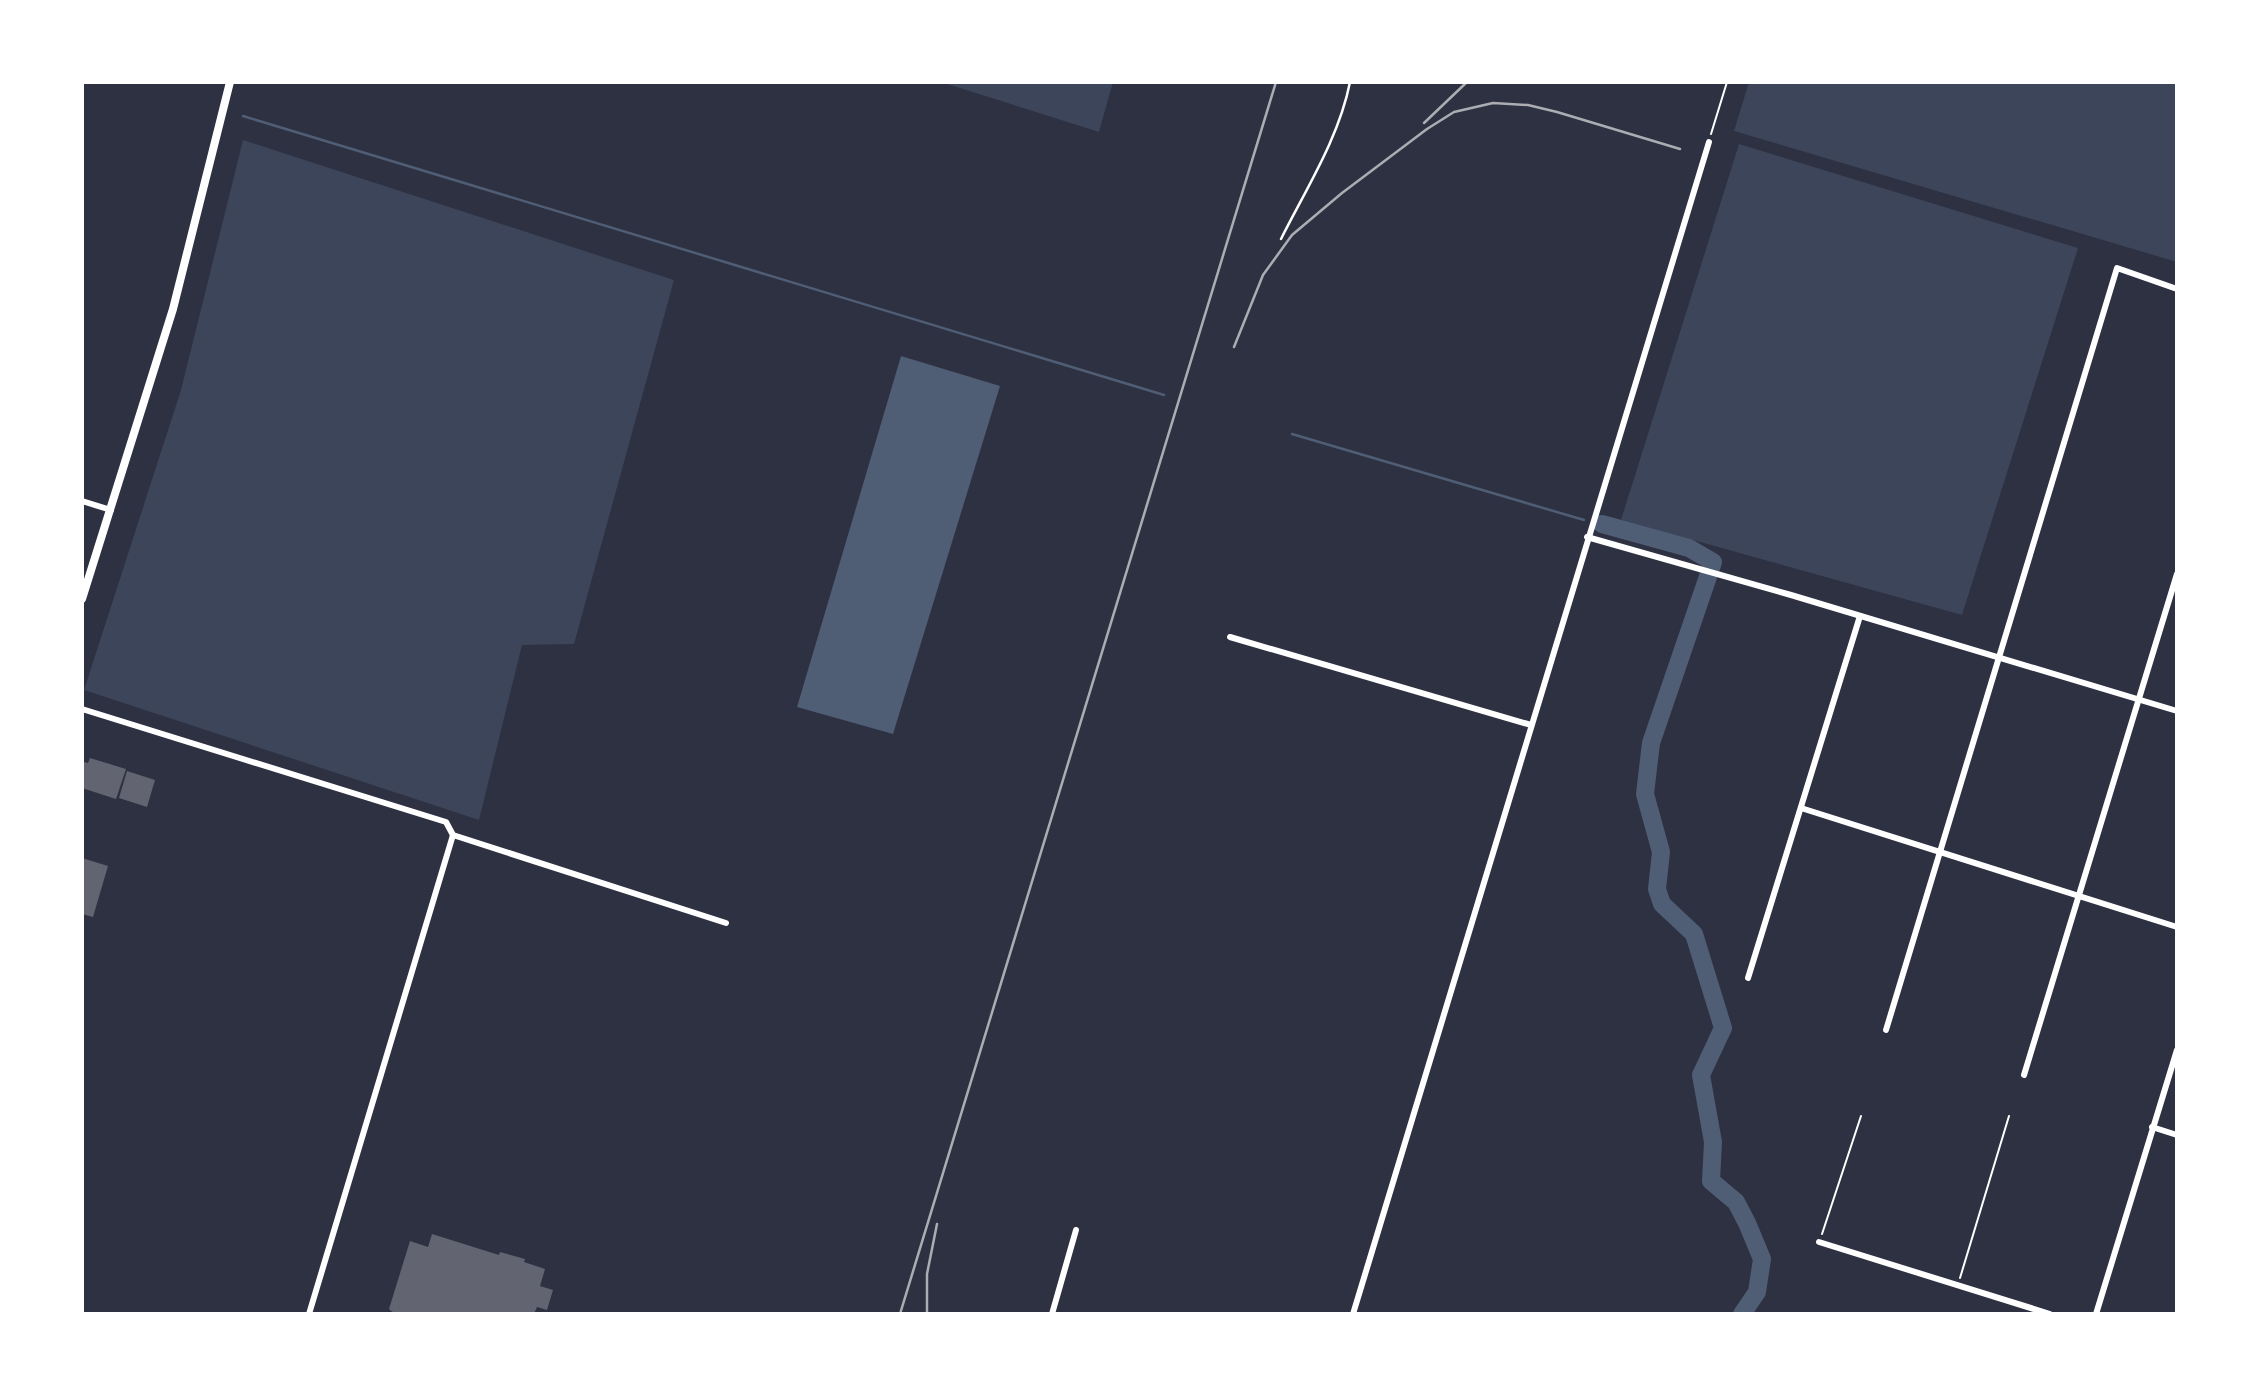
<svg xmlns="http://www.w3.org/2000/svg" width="2259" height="1396" font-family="Lato,sans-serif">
<rect width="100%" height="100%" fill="#2d3142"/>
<g fill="#3c4559">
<polygon points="941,82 1113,82 1099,132"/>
<polygon points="1749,82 2177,82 2177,262 1734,131"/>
<polygon points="243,140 674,280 574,644 522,645 479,820 84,690 181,390"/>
<polygon points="1739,144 2078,248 1962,615 1621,520"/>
</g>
<polygon fill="#4f5d75" points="901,356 1000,386 893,734 797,707"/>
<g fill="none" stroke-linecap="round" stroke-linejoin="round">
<g stroke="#4f5d75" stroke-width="2.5">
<polyline points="243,116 1164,395"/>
<polyline points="1292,434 1584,520"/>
</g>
<polyline stroke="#4f5d75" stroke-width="18" points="1602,524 1689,548 1713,562 1651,743 1645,794 1661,852 1657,889 1662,904 1694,934 1723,1028 1701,1075 1713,1142 1711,1181 1736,1202 1747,1223 1762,1259 1757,1292 1742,1314"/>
</g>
<g fill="#626471">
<polygon points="90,758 126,769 116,799 82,788 82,766 84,762 88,763"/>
<polygon points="127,771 155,780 147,807 119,798"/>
<polygon points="82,858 108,866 93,917 82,914"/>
<polygon points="432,1234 499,1255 500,1252 525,1259 524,1262 545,1269 540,1286 553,1290 547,1310 537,1307 534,1314 397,1314 391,1311 389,1309 410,1241 428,1247"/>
</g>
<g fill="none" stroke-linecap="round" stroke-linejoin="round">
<g stroke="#fff" stroke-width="2">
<polyline points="1711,134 1727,82"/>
<polyline points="1822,1234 1861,1116"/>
<polyline points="1960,1278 2009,1116"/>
</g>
<path stroke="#fff" stroke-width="2.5" d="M1281,239C1306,189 1339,138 1350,82"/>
<g stroke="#fff" stroke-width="6">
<polyline points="82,501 111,510"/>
<polyline points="1587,537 1791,595 2177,711"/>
<polyline points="1230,637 1531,725"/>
<polyline points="82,709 446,822 453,835 726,923"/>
<polyline points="1801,808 2177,927"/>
<polyline points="1748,978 1860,616"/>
<polyline points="1886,1030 2117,268 2177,289"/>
<polyline points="2024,1075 2177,574"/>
<polyline points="2152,1127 2177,1135"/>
<polyline points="1819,1242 2050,1314"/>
<polyline points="309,1314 453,835"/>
<polyline points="1052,1314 1076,1230"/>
<polyline points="1353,1314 1709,142"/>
<polyline points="2096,1314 2177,1050"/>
</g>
<polyline stroke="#fff" stroke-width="8" points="82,599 173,309 230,82"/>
<g stroke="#abadb3" stroke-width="2.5">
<polyline points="1424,123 1467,82"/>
<polyline points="1234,347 1263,275 1292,235 1342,193 1427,129 1454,112 1493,103 1528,105 1557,112 1680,149"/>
<polyline points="900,1314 1276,82"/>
<polyline points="927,1314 927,1274 937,1224"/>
</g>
</g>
<rect width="2259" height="1396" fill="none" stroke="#ffffff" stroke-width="168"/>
</svg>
